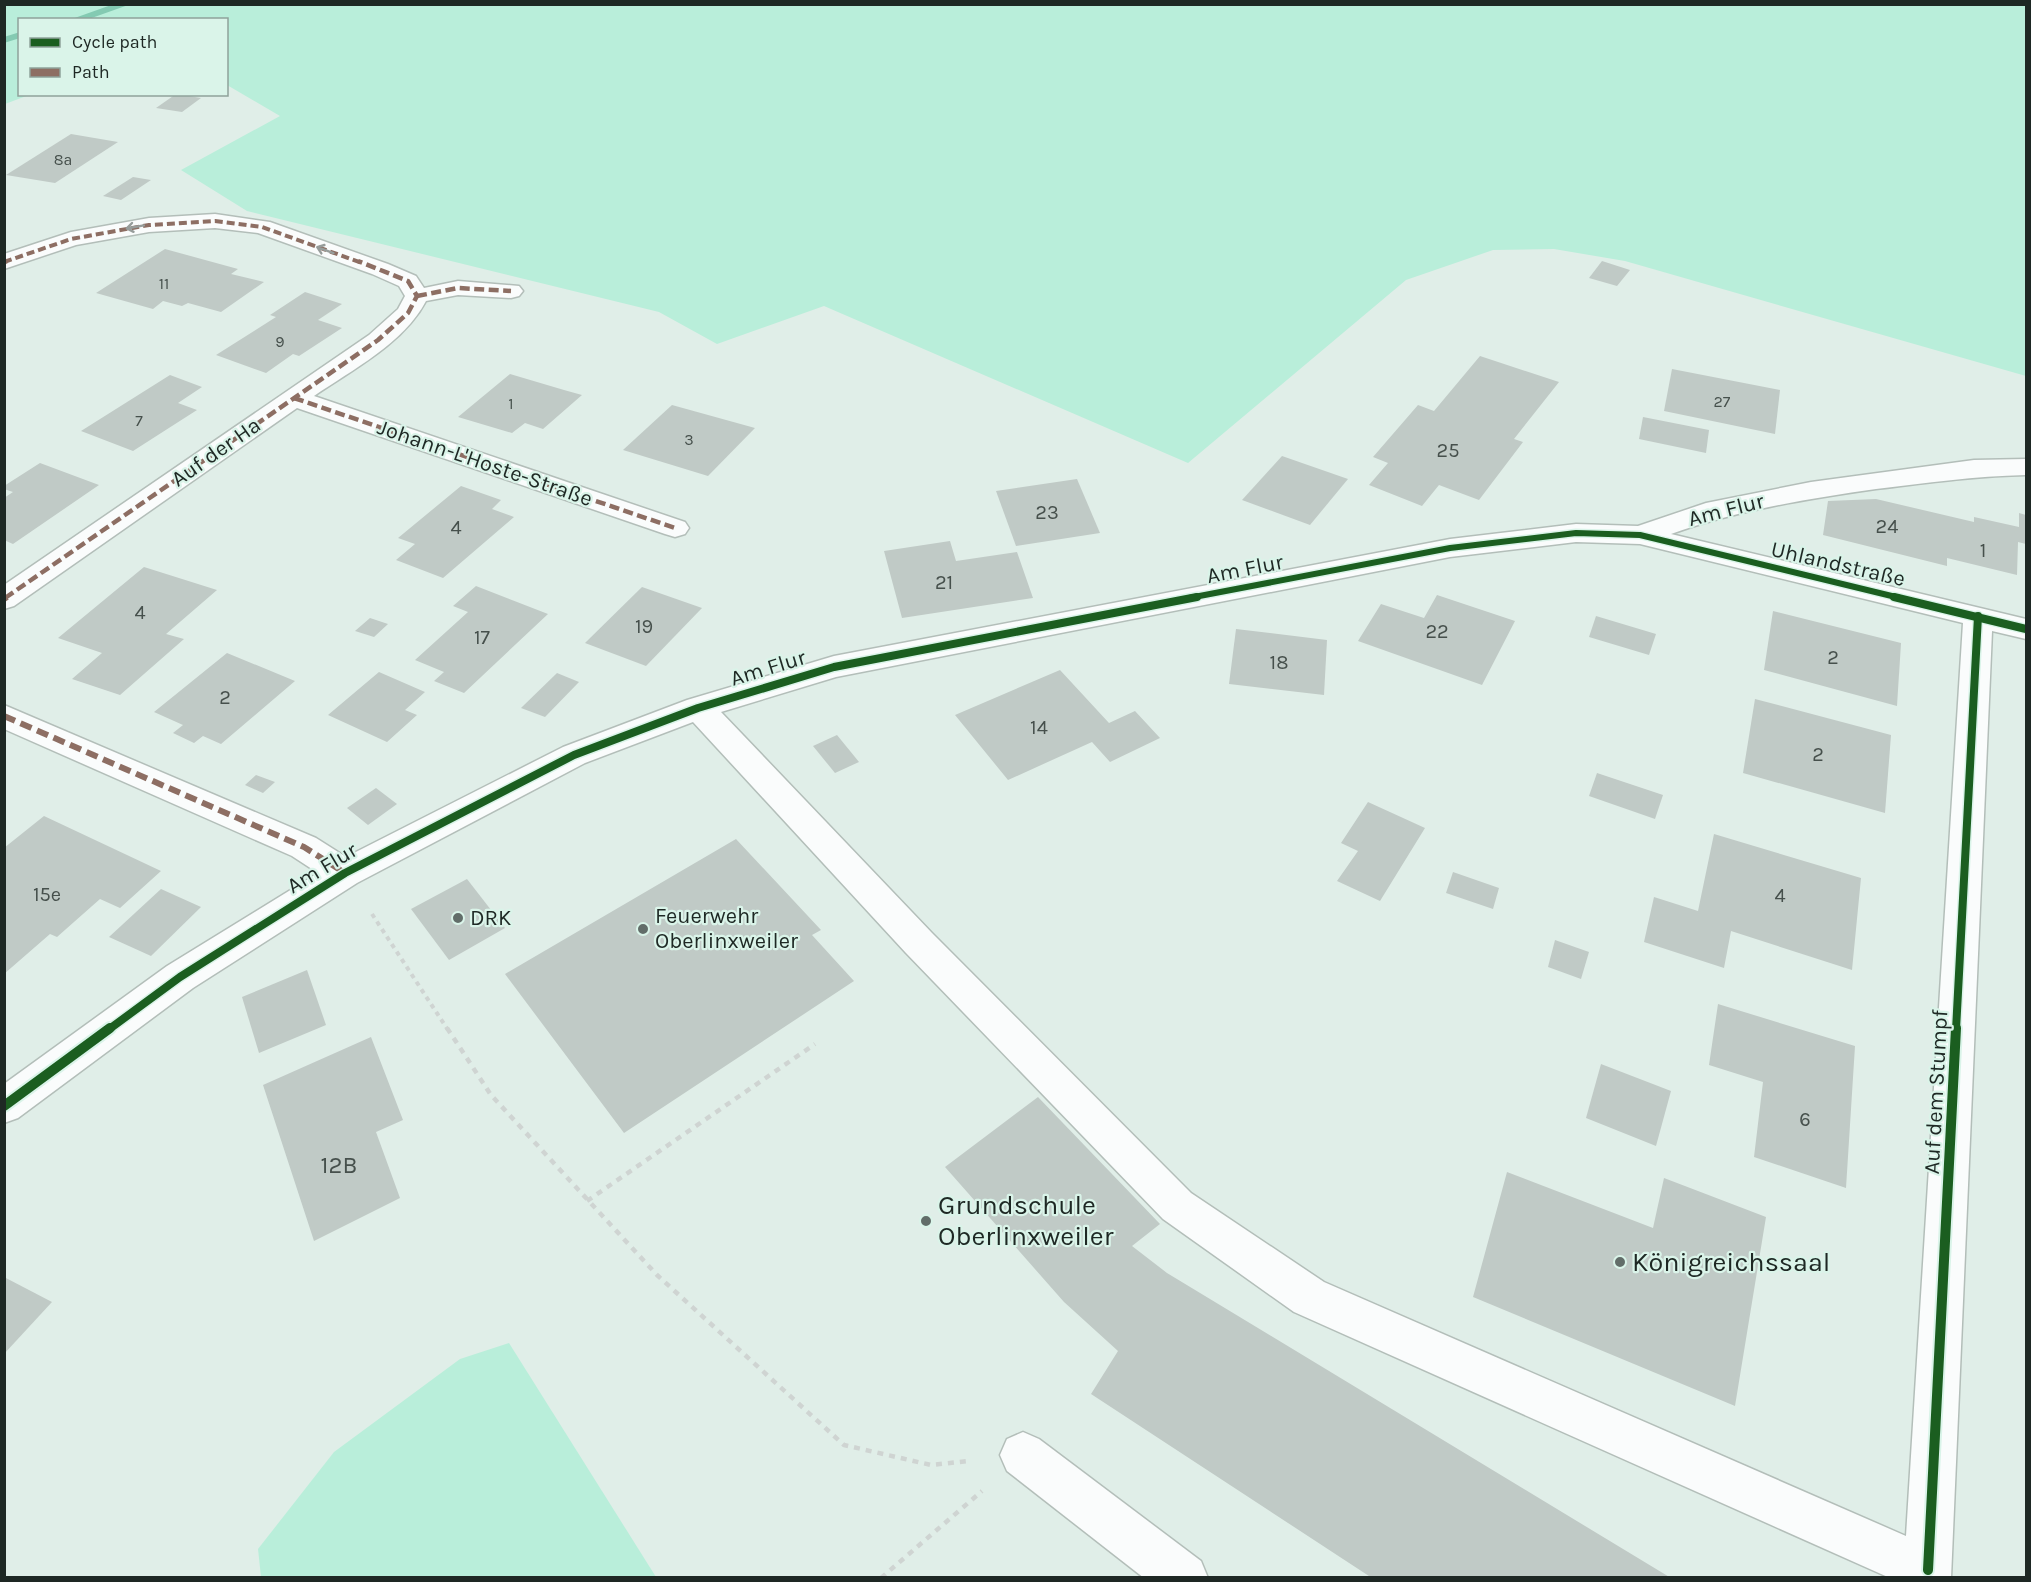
<svg xmlns="http://www.w3.org/2000/svg" width="2031" height="1582" font-family="Karla,sans-serif">
<rect width="100%" height="100%" fill="#e0eee8"/>
<g fill="#b9eeda">
<polygon points="5,4 2026,5 2026,376 1625,261 1554,249 1493,250 1406,280 1188,463 824,306 717,344 659,312 247,211 181,170 280,116 227,85 226,20 20,20 20,94 29,95 5,104"/>
<polygon points="509,1343 656,1577 261,1577 258,1549 334,1452 460,1359"/>
</g>
<g fill="none" stroke-linecap="round" stroke-linejoin="round">
<g fill="#84cab2" fill-rule="evenodd">
<polygon points="114,4 131,4 86,20 69,20"/>
<polygon points="20,32 20,38 4,43 4,37"/>
</g>
</g>
<g fill="#c0cac6">
<polygon points="176,94 177,94 201,98 182,112 156,108"/>
<polygon points="71,134 118,142 55,183 6,175"/>
<polygon points="133,177 151,180 121,200 103,196"/>
<polygon points="165,249 238,269 231,274 264,282 221,312 188,303 182,306 163,301 153,309 96,293"/>
<polygon points="1602,261 1630,270 1617,286 1589,278"/>
<polygon points="305,292 342,304 318,320 342,328 299,356 293,354 266,373 216,355 276,317 270,315"/>
<polygon points="1480,356 1559,382 1514,439 1523,442 1479,500 1439,485 1422,506 1369,485 1388,463 1373,457 1418,405 1434,411"/>
<polygon points="1672,369 1780,390 1775,434 1664,411"/>
<polygon points="510,374 564,390 582,395 543,429 525,423 512,433 458,417"/>
<polygon points="170,375 202,387 178,403 197,410 133,451 81,431"/>
<polygon points="672,405 755,428 708,476 623,450"/>
<polygon points="1643,417 1709,430 1706,453 1639,439"/>
<polygon points="1282,456 1348,479 1310,525 1242,500"/>
<polygon points="40,463 99,485 13,544 4,540 4,498 13,492 4,489 4,486"/>
<polygon points="1077,479 1100,533 1016,546 996,491"/>
<polygon points="461,486 501,500 492,509 514,517 443,578 396,560 415,544 398,538"/>
<polygon points="1876,499 1974,522 1974,517 2019,527 2019,513 2026,515 2026,544 2018,542 2017,575 1947,558 1947,566 1823,535 1828,501"/>
<polygon points="950,541 956,561 1017,552 1033,598 902,618 884,551"/>
<polygon points="144,567 217,590 166,634 184,639 120,695 72,679 102,653 58,638"/>
<polygon points="476,586 548,614 464,693 434,681 444,672 415,660 468,612 453,606"/>
<polygon points="642,587 702,608 646,666 585,643"/>
<polygon points="1437,595 1515,621 1482,685 1358,641 1381,604 1424,618"/>
<polygon points="1773,611 1901,643 1897,706 1764,670"/>
<polygon points="1596,616 1656,634 1649,655 1589,637"/>
<polygon points="370,618 388,624 374,637 355,631"/>
<polygon points="1236,629 1327,640 1324,695 1229,684"/>
<polygon points="227,653 295,681 221,744 203,736 194,743 173,733 183,725 154,712"/>
<polygon points="1060,670 1109,723 1135,711 1160,738 1110,762 1092,742 1008,780 955,715"/>
<polygon points="379,672 425,692 405,710 417,715 387,742 328,715"/>
<polygon points="557,673 579,682 545,717 521,708"/>
<polygon points="1755,699 1891,735 1885,813 1743,773"/>
<polygon points="837,735 859,762 835,773 813,746"/>
<polygon points="1597,773 1663,795 1655,819 1589,796"/>
<polygon points="256,775 275,782 263,793 245,785"/>
<polygon points="376,788 397,804 368,825 347,808"/>
<polygon points="1368,802 1425,828 1380,901 1337,881 1358,851 1341,843"/>
<polygon points="44,816 161,871 120,908 100,899 57,937 50,934 4,974 4,848"/>
<polygon points="1714,834 1861,878 1852,970 1731,931 1724,968 1644,942 1654,897 1698,911"/>
<polygon points="736,839 821,930 812,935 854,981 624,1133 505,974"/>
<polygon points="1453,872 1499,888 1493,909 1446,893"/>
<polygon points="467,879 505,928 449,960 411,909"/>
<polygon points="161,889 201,907 151,956 109,937"/>
<polygon points="1555,940 1589,952 1581,979 1548,967"/>
<polygon points="307,970 326,1025 259,1053 242,997"/>
<polygon points="1718,1004 1855,1046 1846,1188 1754,1157 1763,1082 1709,1065"/>
<polygon points="371,1037 403,1120 376,1132 400,1198 314,1241 263,1085"/>
<polygon points="1601,1064 1671,1091 1656,1146 1586,1118"/>
<polygon points="1038,1097 1160,1224 1132,1246 1167,1273 1671,1578 1372,1578 1091,1394 1118,1351 1064,1302 945,1167"/>
<polygon points="1507,1172 1653,1228 1664,1178 1766,1217 1735,1406 1473,1297"/>
<polygon points="4,1277 52,1302 4,1354"/>
</g>
<g fill="none" stroke-linecap="round" stroke-linejoin="round">
<defs>
<g id="minor">
<path d="M215,214L270,222L388,264L416,276L424,288L458,281L519,286L523,291L519,296L511,298L458,295L426,301C404,343 352,370 314,396L685,522L689,528L685,534L675,537L665,534L297,408L14,606L4,609V585L369,335L398,309L405,296L399,286L372,274L258,233L215,228L149,232L76,245L4,269V254L71,232L149,218Z"/>
<path d="M2026,459V475C1975,476 1926,483 1876,489C1807,499 1738,510 1671,534L2026,619V639L1992,631L1951,1578H1890L1294,1312L1163,1219L906,953L693,722L585,763L357,883L193,988L18,1118L4,1123V1084L167,966L318,873L292,856L4,729V705L316,838L346,857L563,747L687,700L834,656L1450,539L1576,524L1638,526L1706,503L1811,482L1974,460ZM1576,542L1640,544L1963,623L1906,1536L1324,1282L1191,1193L932,933L721,712L836,677L1450,557Z"/>
<polygon points="1023,1432 1039,1439 1201,1561 1208,1578 1144,1578 1007,1471 1000,1455 1007,1439"/>
</g>
</defs>
<use href="#minor" stroke="#b3beb9" stroke-width="3"/>
<polyline stroke="#cfd4d2" stroke-width="4" stroke-dasharray="4.5 4.5" stroke-linecap="butt" points="372,914 448,1030"/>
<g stroke="#cfd4d2" stroke-width="4.5" stroke-dasharray="6 6" stroke-linecap="butt">
<polyline points="447,1028 491,1095 657,1275 844,1445 931,1465 969,1461"/>
<polyline points="587,1201 815,1044"/>
<polyline points="881,1578 982,1491"/>
</g>
<use href="#minor" fill="#fafcfc" fill-rule="evenodd"/>
<polyline stroke="#8d6e63" stroke-width="4" stroke-dasharray="8 4" stroke-linecap="butt" points="4,262 71,239 149,225 215,221 262,227 362,263"/>
<g stroke="#8d6e63" stroke-width="4.5" stroke-dasharray="10 4.5" stroke-linecap="butt">
<polyline points="4,262 7,261"/>
<polyline points="417,296 458,288 511,291"/>
<polyline points="294,398 675,528"/>
<polyline points="5,598 378,340 408,313 417,296 408,281 358,261"/>
</g>
<g stroke="#8d6e63" stroke-width="6" stroke-dasharray="12 6" stroke-linecap="butt">
<polyline points="4,599 7,597"/>
<polyline points="4,716 304,847 345,873"/>
</g>
<defs>
<polyline id="cycleway-far2" points="1189,598 1450,548 1576,533 1640,535 1900,598"/>
<g id="cycleway-far1">
<polyline points="1894,597 2026,629"/>
<polyline points="108,1030 180,977 345,873 574,755 698,708 834,667 1197,597"/>
<polyline points="1956,1030 1978,616"/>
</g>
<g id="cycleway">
<polyline points="4,1106 110,1028"/>
<polyline points="1928,1570 1956,1028"/>
</g>
</defs>
<use href="#cycleway-far2" stroke="#daf4e9" stroke-width="9"/>
<use href="#cycleway-far1" stroke="#daf4e9" stroke-width="11"/>
<use href="#cycleway" stroke="#daf4e9" stroke-width="14"/>
<use href="#cycleway-far2" stroke="#1b5e20" stroke-width="6"/>
<use href="#cycleway-far1" stroke="#1b5e20" stroke-width="8"/>
<use href="#cycleway" stroke="#1b5e20" stroke-width="10"/>
</g>
<defs><path id="oneway-shaft" d="M-6 0H5M1.5-3L5.5 0L1.5 3" fill="none" stroke-width="1.6" stroke-linecap="round" stroke-linejoin="round" transform="scale(1.5)"/></defs>
<g stroke="#979d9b">
<use href="#oneway-shaft" transform="translate(135 227) rotate(170)"/>
<use href="#oneway-shaft" transform="translate(325 250) rotate(-160)"/>
</g>
<g fill="#626d69" stroke="#daf4e9" stroke-width="2">
<circle cx="458" cy="918" r="6"/>
<circle cx="643" cy="929" r="6"/>
<circle cx="926" cy="1221" r="6"/>
<circle cx="1620" cy="1262" r="6"/>
</g>
<g text-anchor="middle" dominant-baseline="central" stroke-width="4.5" stroke-linejoin="round" paint-order="stroke">
<g font-size="16" fill="#46504c">
<text x="63" y="159">8a</text>
<text x="164" y="283">11</text>
<text x="280" y="341">9</text>
<text x="1722" y="401">27</text>
<text x="511" y="403">1</text>
<text x="139" y="420">7</text>
<text x="689" y="439">3</text>
</g>
<g font-size="20" fill="#46504c">
<text x="1448" y="450">25</text>
<text x="1047" y="512">23</text>
<text x="1887" y="526">24</text>
<text x="456" y="527">4</text>
<text x="1983" y="550">1</text>
<text x="944" y="582">21</text>
<text x="140" y="612">4</text>
<text x="644" y="626">19</text>
<text x="1437" y="631">22</text>
<text x="482" y="637">17</text>
<text x="1833" y="657">2</text>
<text x="1279" y="662">18</text>
<text x="225" y="697">2</text>
<text x="1039" y="727">14</text>
<text x="1818" y="754">2</text>
<text x="47" y="894">15e</text>
<text x="1780" y="895">4</text>
<text x="1805" y="1119">6</text>
</g>
<g font-size="22" fill="#1e2824" stroke="#daf4e9">
<text transform="translate(216 452) rotate(-35)">Auf der Ha</text>
<text transform="translate(485 463) rotate(19)">Johann-L'Hoste-Straße</text>
<text transform="translate(1726 510) rotate(-14)">Am Flur</text>
<text transform="translate(1838 564) rotate(13)">Uhlandstraße</text>
<text transform="translate(1245 569) rotate(-11)">Am Flur</text>
<text transform="translate(768 668) rotate(-17)">Am Flur</text>
<text transform="translate(322 868) rotate(-31)">Am Flur</text>
<text transform="translate(1936 1092) rotate(-87)">Auf dem Stumpf</text>
</g>
<g font-size="22" fill="#1e2824" stroke="#daf4e9" text-anchor="start">
<text x="655" y="916">Feuerwehr<tspan x="655" dy="25">Oberlinxweiler</tspan></text>
<text x="470" y="918">DRK</text>
</g>
<g font-size="24" fill="#46504c">
<text x="339" y="1165">12B</text>
</g>
<g font-size="27" fill="#1e2824" stroke="#daf4e9" text-anchor="start">
<text x="938" y="1205">Grundschule<tspan x="938" dy="31">Oberlinxweiler</tspan></text>
<text x="1632" y="1262">Königreichssaal</text>
</g>
</g>
<rect width="2031" height="1582" fill="none" stroke="#1e2824" stroke-width="12"/>
<rect x="18" y="18" width="210" height="78" fill="#daf4e9" stroke="#8fa29a" stroke-width="1.5"/>
<rect x="30" y="38" width="30" height="9" fill="#1b5e20" stroke="#8fa29a" stroke-width="1.5"/>
<text x="72" y="48" font-size="18" fill="#1e2824">Cycle path</text>
<rect x="30" y="68" width="30" height="9" fill="#8d6e63" stroke="#8fa29a" stroke-width="1.5"/>
<text x="72" y="78" font-size="18" fill="#1e2824">Path</text>
</svg>
